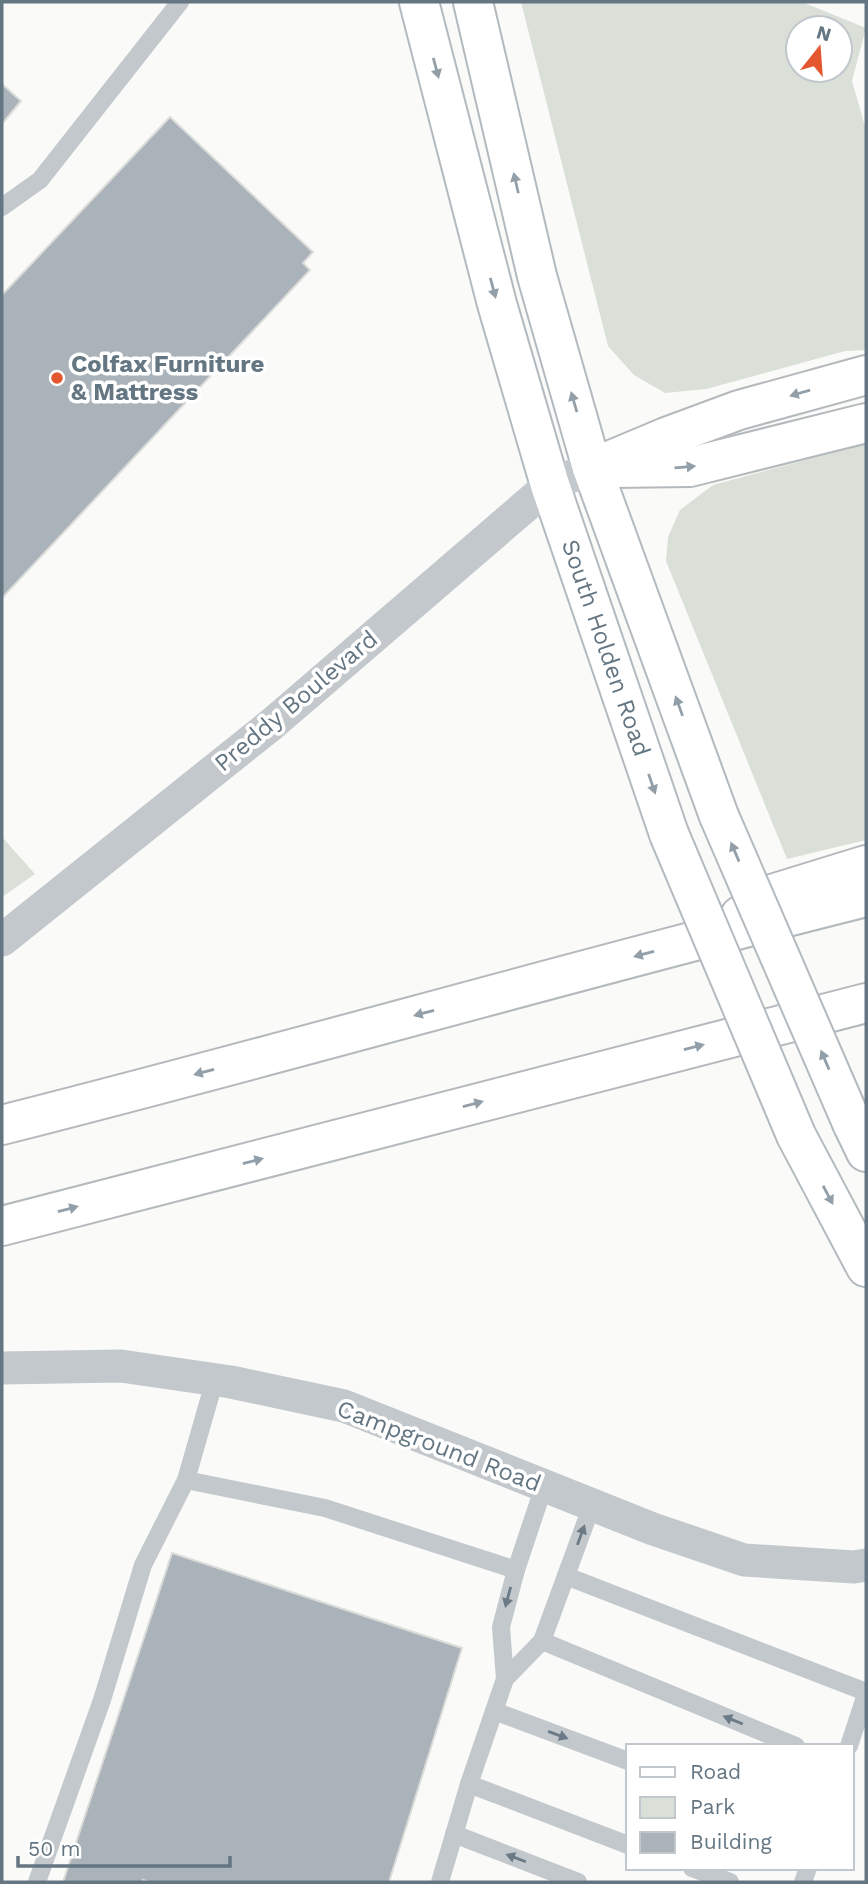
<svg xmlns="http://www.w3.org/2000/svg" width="868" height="1884" font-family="'Work Sans',sans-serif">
<rect width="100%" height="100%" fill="#fafaf8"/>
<g fill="#dadfd7" fill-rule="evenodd">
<path d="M521,2H802L866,28L852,81L866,130V350L845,351L706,389L665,393L634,375L608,346ZM798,28H840V70H798Z"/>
<polygon points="866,444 866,840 787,859 666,561 668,537 680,510 713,485"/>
<polygon points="2,837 35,874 2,897"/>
</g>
<g fill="#aab3b9" stroke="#dcdcda" stroke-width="2">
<polygon points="2,84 21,101 2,124"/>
<polygon points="170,117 313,252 303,263 310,270 2,598 2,295"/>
<polygon points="172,1553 462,1648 389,1882 149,1882 143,1880 143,1882 63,1882"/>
</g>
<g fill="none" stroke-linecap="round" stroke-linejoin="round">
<defs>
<g id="secondary">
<polyline points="419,2 497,304 550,485 669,834"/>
<polyline points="473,2 537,276 592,468 719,816"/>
<polyline points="852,1123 866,1152"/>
<polyline points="796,1135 866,1267"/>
</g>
<g id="highway">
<polyline points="592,468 666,437 739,410 866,375"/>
<polyline points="612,468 690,467 866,423"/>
<polyline points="740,916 772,894 866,865"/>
<path d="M2,1125C291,1052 577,969 866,897"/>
<polyline points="2,1226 866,1003"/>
</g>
</defs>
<use href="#secondary" stroke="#b3babf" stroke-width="42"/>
<use href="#highway" stroke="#b4b9bd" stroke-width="42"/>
<g stroke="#c3c8cc" stroke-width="18">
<polyline points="2,207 40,180 180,2"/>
<polyline points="215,1379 186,1480 325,1508 516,1570"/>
<polyline points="566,1576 866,1692"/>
<polyline points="542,1641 796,1746"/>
<polyline points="505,1679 542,1641 592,1505"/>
<polyline points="494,1711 628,1761"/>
<polyline points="849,1746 866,1694"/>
<polyline points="469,1784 628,1845"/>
<polyline points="454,1834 578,1882"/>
<polyline points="692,1868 730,1882"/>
<polyline points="37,1882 102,1700 143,1565 186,1480"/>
<polyline points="440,1882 469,1784 505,1679 501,1627 516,1570 544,1486"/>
<polyline points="803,1882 808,1868"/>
</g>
<g stroke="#c3c8cc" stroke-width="33">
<polyline points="2,940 272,724 550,485 592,468"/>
<polyline points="2,1368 121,1366 231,1382 344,1406 653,1529 744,1560 854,1567 866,1565"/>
</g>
<use href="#secondary" stroke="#fff" stroke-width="38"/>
<use href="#highway" stroke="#fff" stroke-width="38"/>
<defs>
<g id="secondary-bridge">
<polyline points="719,816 852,1123"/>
<polyline points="669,834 796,1135"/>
</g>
</defs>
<use href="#secondary-bridge" stroke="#b3babf" stroke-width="42" stroke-linecap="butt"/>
<use href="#secondary-bridge" stroke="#fff" stroke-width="38"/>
</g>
<defs><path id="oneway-solid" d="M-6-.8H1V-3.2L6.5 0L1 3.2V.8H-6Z" transform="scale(1.75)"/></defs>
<g fill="#939fa8">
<use href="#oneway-solid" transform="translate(436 68) rotate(75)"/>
<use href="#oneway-solid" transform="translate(516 183) rotate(-103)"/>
<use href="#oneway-solid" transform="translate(493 288) rotate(75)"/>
<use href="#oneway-solid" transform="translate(800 393) rotate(164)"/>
<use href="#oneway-solid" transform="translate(574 402) rotate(-106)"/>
<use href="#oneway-solid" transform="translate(685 467) rotate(-5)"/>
<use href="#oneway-solid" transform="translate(679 706) rotate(-110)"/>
<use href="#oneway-solid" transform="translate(652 784) rotate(71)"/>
<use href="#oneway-solid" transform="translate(735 852) rotate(-113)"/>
<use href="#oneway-solid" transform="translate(644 954) rotate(165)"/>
<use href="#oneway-solid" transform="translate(424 1013) rotate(165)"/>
<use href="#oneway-solid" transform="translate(694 1047) rotate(-14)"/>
<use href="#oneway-solid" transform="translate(825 1060) rotate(-113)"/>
<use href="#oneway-solid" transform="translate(204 1072) rotate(165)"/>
<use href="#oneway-solid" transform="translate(473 1104) rotate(-15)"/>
<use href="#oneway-solid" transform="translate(253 1161) rotate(-14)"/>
<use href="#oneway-solid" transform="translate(828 1195) rotate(62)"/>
<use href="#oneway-solid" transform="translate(68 1209) rotate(-15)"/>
</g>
<g fill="#6a7a87">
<use href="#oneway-solid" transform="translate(581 1535) rotate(-70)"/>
<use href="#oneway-solid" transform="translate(508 1597) rotate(105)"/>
<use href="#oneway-solid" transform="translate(733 1720) rotate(-158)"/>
<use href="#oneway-solid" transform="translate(558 1735) rotate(20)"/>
<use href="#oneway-solid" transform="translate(516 1858) rotate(-159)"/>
</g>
<circle fill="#e4572e" stroke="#fff" stroke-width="2.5" cx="57" cy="378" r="7"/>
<g text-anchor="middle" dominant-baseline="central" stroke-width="7" stroke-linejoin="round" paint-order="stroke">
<g font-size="24" font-weight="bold" fill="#657683" stroke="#fff" text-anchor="start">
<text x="71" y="364">Colfax Furniture<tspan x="71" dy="28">&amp; Mattress</tspan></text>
</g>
<g font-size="24" fill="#657683" stroke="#fff">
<text transform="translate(606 648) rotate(71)">South Holden Road</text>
<text transform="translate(296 701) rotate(-40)">Preddy Boulevard</text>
<text transform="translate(439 1446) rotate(21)">Campground Road</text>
</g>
</g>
<rect width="868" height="1884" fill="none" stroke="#657683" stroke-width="7"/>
<rect x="626" y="1744" width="228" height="126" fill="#ffffff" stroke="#c1c8cd" stroke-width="2"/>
<rect x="640" y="1767" width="35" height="10" fill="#ffffff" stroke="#c1c8cd" stroke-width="2"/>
<text x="690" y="1779" font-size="21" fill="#657683">Road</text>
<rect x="640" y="1797" width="35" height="21" fill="#dadfd7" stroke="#c1c8cd" stroke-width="2"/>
<text x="690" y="1814" font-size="21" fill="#657683">Park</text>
<rect x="640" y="1832" width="35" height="21" fill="#aab3b9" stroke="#c1c8cd" stroke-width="2"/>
<text x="690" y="1849" font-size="21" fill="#657683">Building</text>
<g transform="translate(819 49) rotate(17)"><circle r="33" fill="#ffffff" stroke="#c1c8cd" stroke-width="2"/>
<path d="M0-5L12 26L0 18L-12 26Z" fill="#e4572e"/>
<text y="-10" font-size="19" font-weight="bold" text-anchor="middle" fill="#657683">N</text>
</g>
<path d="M18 1856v10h212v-10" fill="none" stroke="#657683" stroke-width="3.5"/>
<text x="28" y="1856" font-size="21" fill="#657683" stroke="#ffffff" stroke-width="5" paint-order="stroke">50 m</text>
</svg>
